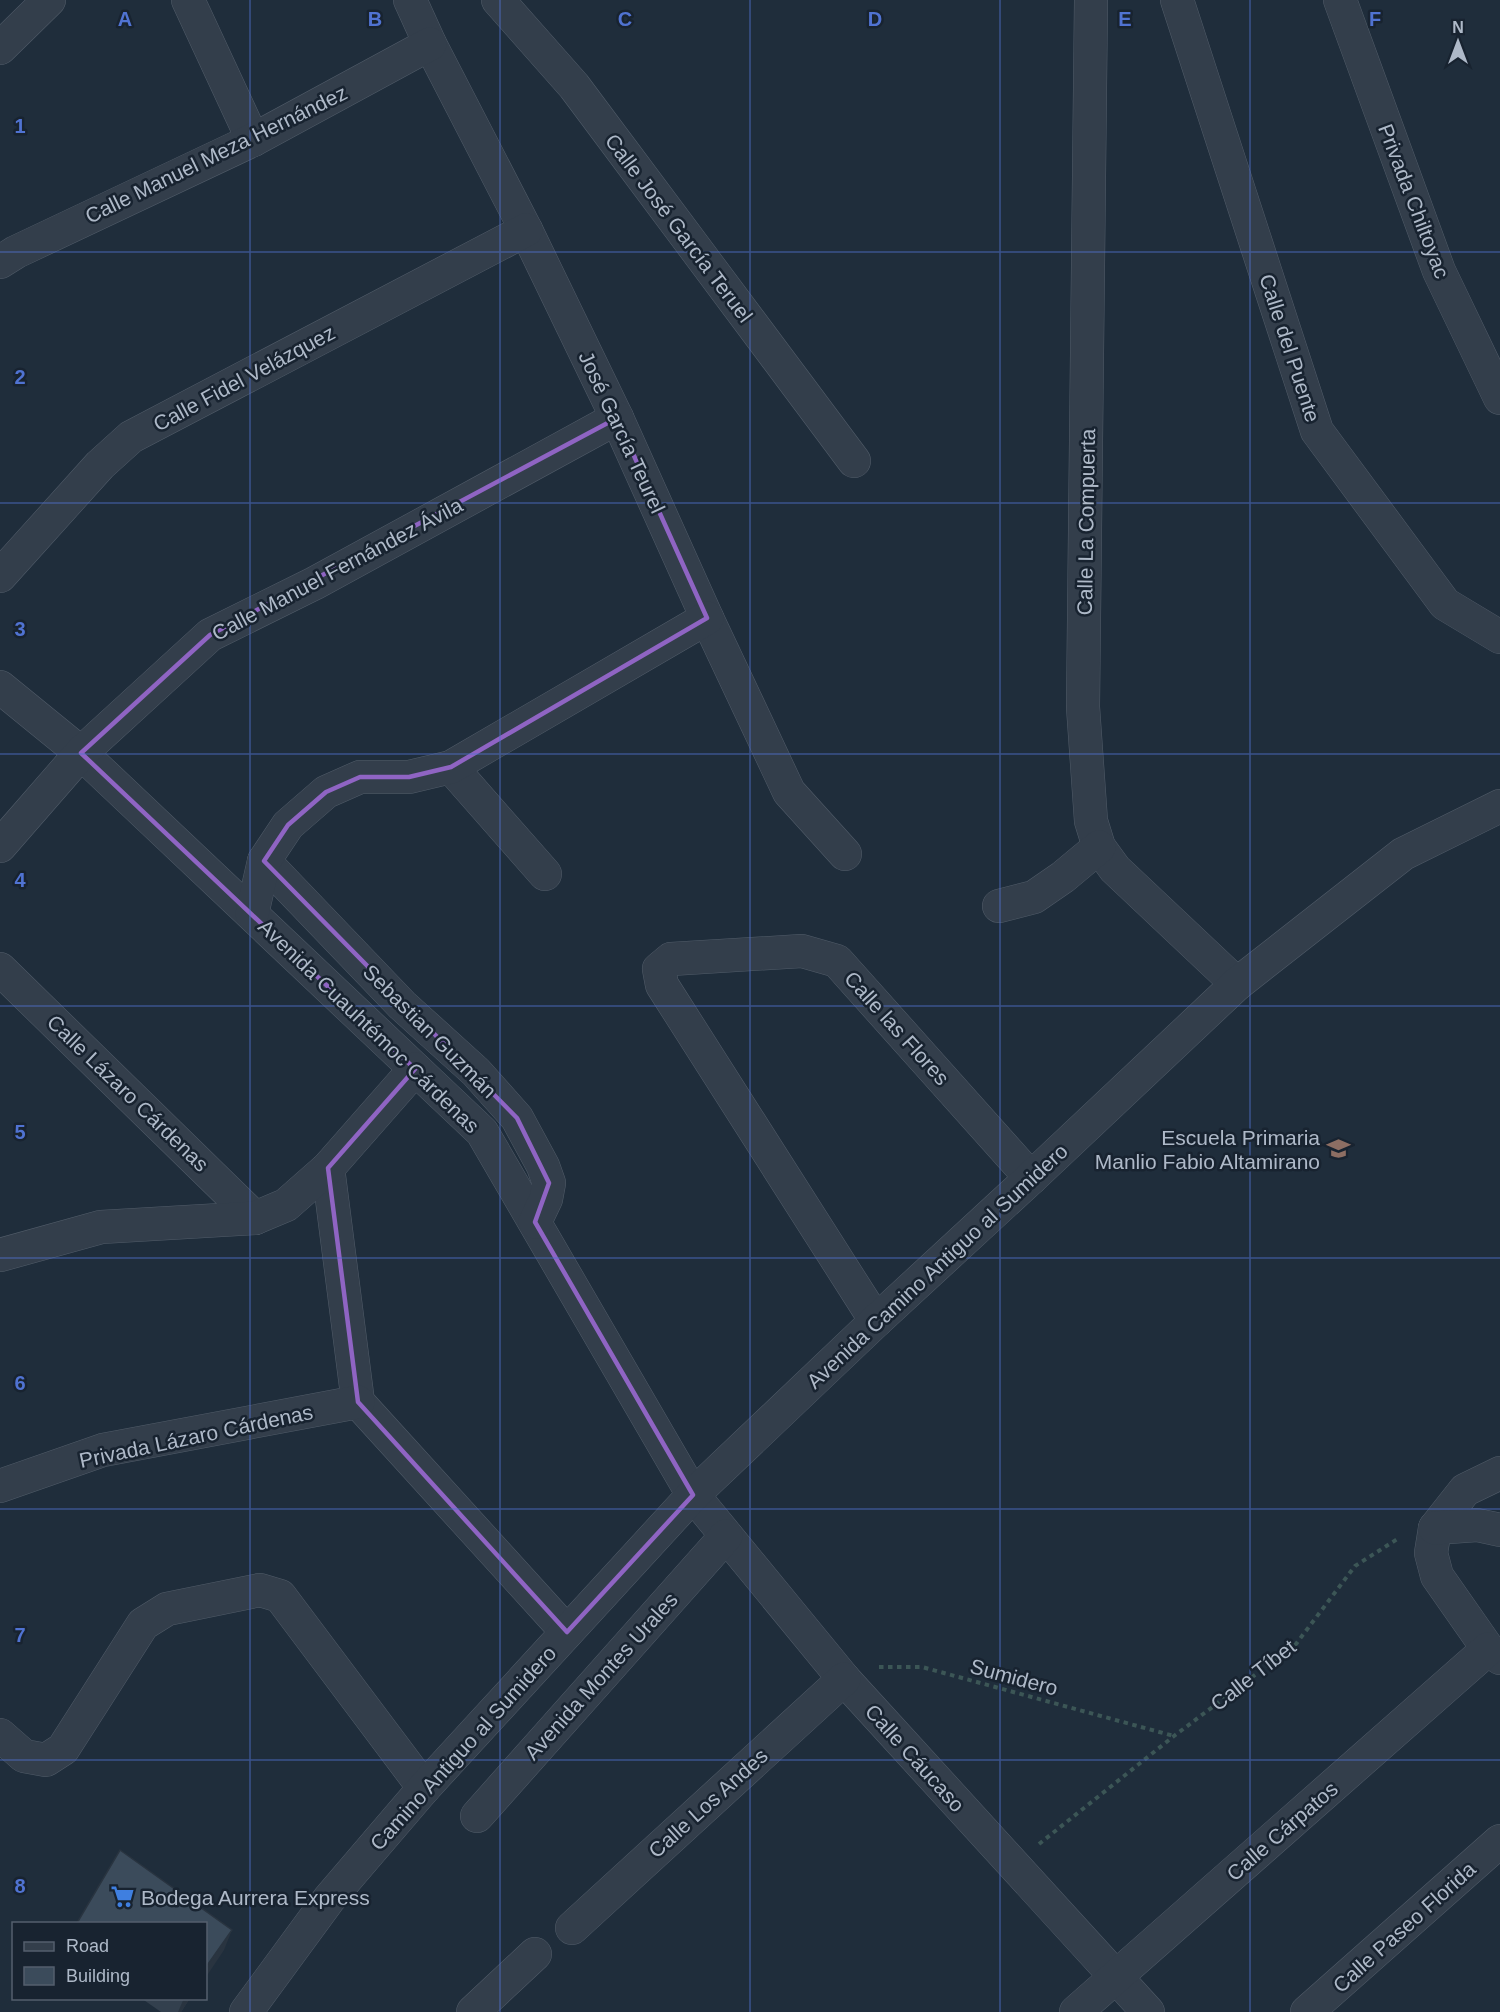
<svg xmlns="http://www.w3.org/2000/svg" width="1500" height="2012" font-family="Helvetica,sans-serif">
<rect width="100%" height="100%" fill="#1f2d3b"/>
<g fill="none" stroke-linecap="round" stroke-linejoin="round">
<defs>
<g id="minor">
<polyline points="188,0 253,140"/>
<polyline points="410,0 430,44 526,230 617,418 707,618 789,792 845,854"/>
<polyline points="498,0 574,86 854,461"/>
<polyline points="1091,0 1083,707 1091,821 1099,847 1115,869 1237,984"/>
<polyline points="1177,0 1317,431 1445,604 1500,637"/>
<polyline points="1340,0 1439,271 1500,398"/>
<polyline points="0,48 49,0"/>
<polyline points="0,262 16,252 253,140 430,44"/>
<polyline points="0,576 100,465 131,437 526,230"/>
<polyline points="0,687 81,753 482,1132 693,1495 844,1679 1148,2012"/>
<polyline points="451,767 545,874"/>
<polyline points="0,846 81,753 210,635 315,583 617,418"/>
<polyline points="264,861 402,1005 476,1072 517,1118 543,1166 549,1183 546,1199 535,1222"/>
<polyline points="999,906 1034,897 1063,877 1099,847"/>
<polyline points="252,914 264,861 288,825 326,792 360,777 409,777 451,767 707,618"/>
<polyline points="0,969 255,1218"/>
<polyline points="328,1168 358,1402 567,1632"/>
<polyline points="0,1255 101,1227 255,1218 286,1205 328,1168 415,1069"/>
<polyline points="876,1321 662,985 659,969 671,959 802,951 837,961 1031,1178"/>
<polyline points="1500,1473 1465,1490 1435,1528 1431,1553 1437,1576 1488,1649 1500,1658"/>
<polyline points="0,1486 103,1450 358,1402"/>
<polyline points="1435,1528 1477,1525 1500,1530"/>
<polyline points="0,1735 24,1756 46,1760 63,1749 143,1624 167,1609 260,1590 280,1596 424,1788"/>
<polyline points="477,1816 726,1536"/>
<polyline points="572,1928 844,1679"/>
<polyline points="246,2012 329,1899 424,1788 693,1495 876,1321 1031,1178 1237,984 1403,854 1500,806"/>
<polyline points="473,2012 535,1954"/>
<polyline points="1076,2012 1488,1649"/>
<polyline points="1307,2012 1500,1841"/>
</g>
</defs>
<use href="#minor" stroke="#515c69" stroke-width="34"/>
<g stroke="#3c5656" stroke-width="4" stroke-dasharray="4.5 4.5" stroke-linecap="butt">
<polyline points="879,1667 922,1667 1174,1736"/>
<polyline points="1039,1844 1174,1736 1296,1644 1355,1566 1399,1538"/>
</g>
<use href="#minor" stroke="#333e4b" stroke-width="33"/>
</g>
<polygon fill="#33404e" points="141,1998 190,1998 181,2012 161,2012"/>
<g fill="#293440">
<polygon points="232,1930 224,1950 206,1977 206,1967"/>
<polygon points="184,1998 190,1998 181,2012 178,2012"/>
</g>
<polygon fill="#3b4b5b" stroke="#293440" stroke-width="1.5" points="120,1850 232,1930 206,1967 206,1923 77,1923"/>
<path fill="none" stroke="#8f64c3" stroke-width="4.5" stroke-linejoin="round" d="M617,418L707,618L451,767L409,777H360L326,792L288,825L264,861L517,1118L549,1183L535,1222L693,1495L567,1632L358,1402L328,1168L415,1069L81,753L210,635Z"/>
<path fill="none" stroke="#5073d2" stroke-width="1.5" stroke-opacity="0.55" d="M250,0V2012M500,0V2012M750,0V2012M1000,0V2012M1250,0V2012M0,252H1500M0,503H1500M0,754H1500M0,1006H1500M0,1258H1500M0,1509H1500M0,1760H1500"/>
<defs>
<symbol id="school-bare" viewBox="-9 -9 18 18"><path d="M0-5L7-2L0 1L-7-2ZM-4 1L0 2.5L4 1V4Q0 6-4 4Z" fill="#8d6e63" stroke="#182330" stroke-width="2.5" paint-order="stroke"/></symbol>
<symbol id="supermarket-bare" viewBox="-9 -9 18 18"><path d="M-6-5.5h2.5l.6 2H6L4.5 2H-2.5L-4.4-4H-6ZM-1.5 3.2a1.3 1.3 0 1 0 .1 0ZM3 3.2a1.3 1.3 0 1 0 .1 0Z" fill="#3f7fe0" stroke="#182330" stroke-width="2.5" paint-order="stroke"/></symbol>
</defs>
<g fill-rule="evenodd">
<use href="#school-bare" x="1322" y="1132" width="33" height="33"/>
<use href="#supermarket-bare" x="106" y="1880" width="33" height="33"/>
</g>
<g text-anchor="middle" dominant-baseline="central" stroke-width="5" stroke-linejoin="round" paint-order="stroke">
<g font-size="21" fill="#aeb9c8" stroke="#182330">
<text transform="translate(216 154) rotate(-26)">Calle Manuel Meza Hernández</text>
<text transform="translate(1414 201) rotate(69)">Privada Chiltoyac</text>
<text transform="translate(679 228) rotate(53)">Calle José García Teruel</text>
<text transform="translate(1290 348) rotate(72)">Calle del Puente</text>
<text transform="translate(244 378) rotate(-28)">Calle Fidel Velázquez</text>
<text transform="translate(622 432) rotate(65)">José García Teurel</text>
<text transform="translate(1086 522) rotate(-89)">Calle La Compuerta</text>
<text transform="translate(337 569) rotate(-28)">Calle Manuel Fernández Ávila</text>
<text transform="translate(369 1026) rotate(44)">Avenida Cuauhtémoc Cárdenas</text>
<text transform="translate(897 1028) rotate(48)">Calle las Flores</text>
<text transform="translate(430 1031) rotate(45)">Sebastian Guzmán</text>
<text transform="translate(128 1093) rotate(44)">Calle Lázaro Cárdenas</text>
<text transform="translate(937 1266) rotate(-43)">Avenida Camino Antiguo al Sumidero</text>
<text transform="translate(196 1436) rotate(-12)">Privada Lázaro Cárdenas</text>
<text transform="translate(1253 1675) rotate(-38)">Calle Tíbet</text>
<text transform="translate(601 1676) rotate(-48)">Avenida Montes Urales</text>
<text transform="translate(1014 1677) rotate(15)">Sumidero</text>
<text transform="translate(463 1748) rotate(-48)">Camino Antiguo al Sumidero</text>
<text transform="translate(915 1758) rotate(48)">Calle Cáucaso</text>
<text transform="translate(708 1803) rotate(-42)">Calle Los Andes</text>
<text transform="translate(1282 1831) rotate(-41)">Calle Cárpatos</text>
<text transform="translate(1404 1927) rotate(-42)">Calle Paseo Florida</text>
</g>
<g font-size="21" fill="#aeb9c8" stroke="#182330" text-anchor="end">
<text x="1320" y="1137">Escuela Primaria<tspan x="1320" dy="24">Manlio Fabio Altamirano</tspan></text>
<text x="141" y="1897" text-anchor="start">Bodega Aurrera Express</text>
</g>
</g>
<g font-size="20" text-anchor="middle" font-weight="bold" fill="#5073d2" stroke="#182330" stroke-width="5" stroke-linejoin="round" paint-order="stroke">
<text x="125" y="26">A</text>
<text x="375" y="26">B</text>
<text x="625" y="26">C</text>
<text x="875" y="26">D</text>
<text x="1125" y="26">E</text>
<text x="1375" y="26">F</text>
<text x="20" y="133">1</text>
<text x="20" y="384">2</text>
<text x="20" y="636">3</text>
<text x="20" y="887">4</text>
<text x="20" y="1139">5</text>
<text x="20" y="1390">6</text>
<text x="20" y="1642">7</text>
<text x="20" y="1893">8</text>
</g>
<rect x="12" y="1922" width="195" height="78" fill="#182330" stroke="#545f6d" stroke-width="1.5"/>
<rect x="24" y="1942" width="30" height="9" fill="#333e4b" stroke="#545f6d" stroke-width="1.5"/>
<text x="66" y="1952" font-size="18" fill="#aeb9c8">Road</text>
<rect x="24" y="1967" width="30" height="18" fill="#3b4b5b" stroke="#545f6d" stroke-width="1.5"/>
<text x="66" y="1982" font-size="18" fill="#aeb9c8">Building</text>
<g transform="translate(1458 42)" stroke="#182330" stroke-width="4.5" paint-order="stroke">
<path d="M0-4.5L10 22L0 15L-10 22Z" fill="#aeb9c8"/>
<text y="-9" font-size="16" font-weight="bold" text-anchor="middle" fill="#aeb9c8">N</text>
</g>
</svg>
